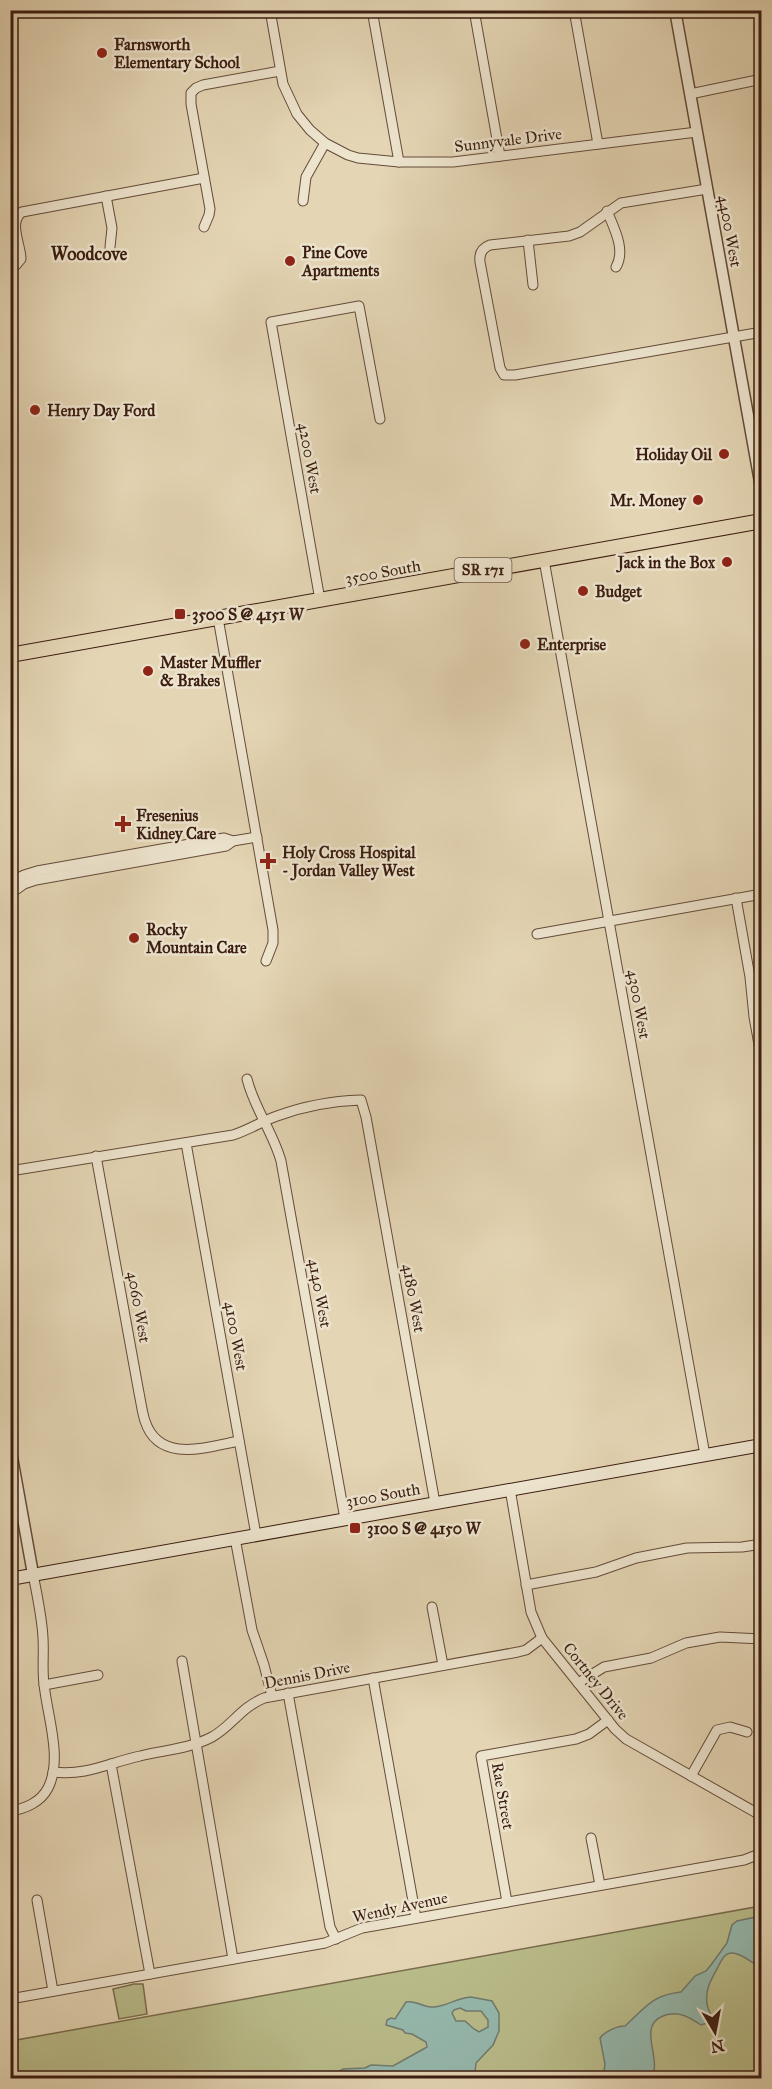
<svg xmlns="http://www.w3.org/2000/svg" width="772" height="2089" font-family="'IM FELL Great Primer',serif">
<rect width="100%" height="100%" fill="#e4d5b4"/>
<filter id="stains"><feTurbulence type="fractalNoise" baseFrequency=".00333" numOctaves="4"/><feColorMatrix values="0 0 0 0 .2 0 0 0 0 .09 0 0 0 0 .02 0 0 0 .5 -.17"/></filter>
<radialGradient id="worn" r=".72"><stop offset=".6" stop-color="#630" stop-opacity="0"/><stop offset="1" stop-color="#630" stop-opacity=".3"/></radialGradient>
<g fill="#b9bc8a" stroke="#7a6c4e" stroke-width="1.5">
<polygon points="761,1906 761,2078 11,2078 11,2041"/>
<polygon points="134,1984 143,1984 147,2014 119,2019 113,1989"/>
</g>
<g fill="#95b9ae" stroke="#717b6f" stroke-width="1.5" fill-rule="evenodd">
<path d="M761,1916V1966C751,1964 743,1953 732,1953C725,1953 722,1959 719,1965C712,1979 705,1987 707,2004C708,2011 713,2015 711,2022L701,2025C689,2017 678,2010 663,2016C637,2026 662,2058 652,2078H603L605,2064L600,2038C605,2031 618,2026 625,2026C645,2008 652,1995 681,1992L695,1976L706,1971L711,1965L727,1943L732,1925L737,1921Z"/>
<path d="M471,1997L492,2001L499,2013V2031L493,2045L476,2063L475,2072L478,2078H327L343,2069L365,2068L371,2065L393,2066L427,2047L426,2042L412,2034L405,2033L403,2030L386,2025L387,2020L391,2018L395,2019L406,2002C417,2000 424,2008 434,2007C447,2006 457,1998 471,1997ZM460,2008L466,2011H481L488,2020V2027L479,2032L474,2029L465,2021H456L452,2013L454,2010Z"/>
</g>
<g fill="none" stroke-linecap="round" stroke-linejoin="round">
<defs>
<g id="minor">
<polyline points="270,10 283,84 297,114 310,130 325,143 348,155 358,158 399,162 453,162 697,132"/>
<polyline points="372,10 399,162"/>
<polyline points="474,10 500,156"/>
<polyline points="574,10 598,144"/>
<polyline points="690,94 762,79"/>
<polyline points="10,109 13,123 10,123"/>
<path d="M707,189L621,203L580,232L569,236L490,245C482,248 479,254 480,262L500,368L504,375H515L762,332"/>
<polyline points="106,196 112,228 110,247"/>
<polyline points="303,201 306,177 325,143"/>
<path d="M607,211C614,228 626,250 616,267"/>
<polyline points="204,227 209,215 210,209 191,104 191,93 196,88 203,85 280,71"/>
<polyline points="528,240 533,285"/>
<path d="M10,267L16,265L21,259C21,245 8,222 22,212L204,178"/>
<polyline points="544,560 705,1455"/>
<polyline points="320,600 271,322 359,306 380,419"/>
<polyline points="218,618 273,930 273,943 266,961"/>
<polyline points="10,882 24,875 37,871 224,838 233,841"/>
<polyline points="10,894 24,884 36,880 226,846 233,841 257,837"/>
<polyline points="736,898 750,977 754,1017 762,1061"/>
<polyline points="537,934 762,894"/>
<path d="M247,1079C254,1108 273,1132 281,1161L345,1519"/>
<polyline points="186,1143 256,1535"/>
<path d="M96,1156L139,1393C141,1402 142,1412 145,1421C159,1464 207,1447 239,1441"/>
<path d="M10,1171L233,1135C249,1130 262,1121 277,1116C304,1106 332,1101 361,1100L366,1117L435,1503"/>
<polyline points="510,1489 531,1612 542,1638 615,1729 626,1739 762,1816"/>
<polyline points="235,1538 252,1630 264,1665 272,1696"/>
<polyline points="526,1585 596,1572 636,1558 687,1548 742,1547 762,1544"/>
<polyline points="432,1607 443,1665"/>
<polyline points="182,1661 233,1959"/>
<polyline points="373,1678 416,1918"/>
<polyline points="578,1683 604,1667 651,1658 686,1643 720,1637 762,1639"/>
<polyline points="44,1685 98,1675"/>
<polyline points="288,1693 330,1927 336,1939"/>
<polyline points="111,1764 150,1974"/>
<path d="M53,1772C87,1776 108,1763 140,1756C164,1750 189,1749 212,1737C232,1726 240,1708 264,1698L518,1652L526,1650L542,1638"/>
<polyline points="691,1776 717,1730 730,1727 747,1732"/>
<path d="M10,1811C25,1809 41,1802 48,1788C63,1759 47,1715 44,1684C42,1669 44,1653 43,1638C42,1617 37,1595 33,1574"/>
<polyline points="591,1838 600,1885"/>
<polyline points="37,1900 53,1991"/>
<polyline points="507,1902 481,1756 576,1739 589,1734 608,1720"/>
<polyline points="10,1999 325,1943 362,1928 744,1860 762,1853"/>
</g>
<g id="tertiary">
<polyline points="675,10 762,493"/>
<polyline points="10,1446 33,1574"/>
</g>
<polyline id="secondary" points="10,1579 762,1445"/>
<polyline id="primary" points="10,655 762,521"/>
</defs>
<use href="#minor" stroke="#654b3a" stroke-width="11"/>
<use href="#tertiary" stroke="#654b3a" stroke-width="13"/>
<use href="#secondary" stroke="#3b1d11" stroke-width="14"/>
<use href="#primary" stroke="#3b1d11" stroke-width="16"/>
<use href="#minor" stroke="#ede4ce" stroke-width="9"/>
<use href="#tertiary" stroke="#ede4ce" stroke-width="10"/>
<use href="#secondary" stroke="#ede4ce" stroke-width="12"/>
<use href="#primary" stroke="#e4d5b4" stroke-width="14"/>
</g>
<g fill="#8f2418" stroke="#ede4ce" stroke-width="2">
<circle cx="102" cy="53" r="6"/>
<circle cx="290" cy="261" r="6"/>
<circle cx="35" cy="410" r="6"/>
<circle cx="724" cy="454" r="6"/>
<circle cx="698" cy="500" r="6"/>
<circle cx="727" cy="562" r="6"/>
<circle cx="583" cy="591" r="6"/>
<rect x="174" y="608" width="12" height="12" rx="3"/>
<circle cx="525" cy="644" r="6"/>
<circle cx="148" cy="671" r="6"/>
<path d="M120 815h6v6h6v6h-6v6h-6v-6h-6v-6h6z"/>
<path d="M265 852h6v6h6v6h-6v6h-6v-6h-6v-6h6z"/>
<circle cx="134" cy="938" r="6"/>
<rect x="349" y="1522" width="12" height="12" rx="3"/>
</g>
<g text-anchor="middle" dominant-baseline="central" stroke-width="5" stroke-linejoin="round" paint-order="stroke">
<rect fill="#ede4ce" stroke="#70594a" stroke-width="1.5" x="454.5" y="558" width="57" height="24" rx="4.5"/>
<g font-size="15" font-weight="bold" fill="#3b1d11">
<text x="483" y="570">SR 171</text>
</g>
<g font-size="16" font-weight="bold" fill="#3b1d11" stroke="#ede4ce" text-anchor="start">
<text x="114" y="44">Farnsworth<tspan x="114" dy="18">Elementary School</tspan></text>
<text x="302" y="252">Pine Cove<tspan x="302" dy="18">Apartments</tspan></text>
<text x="47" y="410">Henry Day Ford</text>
<text x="712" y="454" text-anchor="end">Holiday Oil</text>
<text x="686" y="500" text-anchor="end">Mr. Money</text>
<text x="715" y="562" text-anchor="end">Jack in the Box</text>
<text x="595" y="591">Budget</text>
<text x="192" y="614">3500 S @ 4151 W</text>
<text x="537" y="644">Enterprise</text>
<text x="160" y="662">Master Muffler<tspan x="160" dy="18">&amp; Brakes</tspan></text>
<text x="136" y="815">Fresenius<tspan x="136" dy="18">Kidney Care</tspan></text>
<text x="282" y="852">Holy Cross Hospital<tspan x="282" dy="18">- Jordan Valley West</tspan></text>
<text x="146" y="929">Rocky<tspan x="146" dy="18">Mountain Care</tspan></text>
<text x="367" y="1528">3100 S @ 4150 W</text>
</g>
<g font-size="16" fill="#3b1d11" stroke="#ede4ce">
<text transform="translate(508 140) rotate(-7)">Sunnyvale Drive</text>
<text transform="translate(730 231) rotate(80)">4400 West</text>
<text transform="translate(310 458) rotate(80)">4200 West</text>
<text transform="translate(383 572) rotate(-10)">3500 South</text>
<text transform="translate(639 1004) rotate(80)">4300 West</text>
<text transform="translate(320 1293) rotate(80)">4140 West</text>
<text transform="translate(414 1298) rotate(80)">4180 West</text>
<text transform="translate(139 1307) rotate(80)">4060 West</text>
<text transform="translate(236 1336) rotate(80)">4100 West</text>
<text transform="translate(383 1495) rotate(-10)">3100 South</text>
<text transform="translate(307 1675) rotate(-11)">Dennis Drive</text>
<text transform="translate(596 1681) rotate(51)">Cortney Drive</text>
<text transform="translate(503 1796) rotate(80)">Rae Street</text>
<text transform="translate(400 1907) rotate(-12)">Wendy Avenue</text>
</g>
<g font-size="18" font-weight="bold" fill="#3b1d11" stroke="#ede4ce">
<text x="89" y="254">Woodcove</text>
</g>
</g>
<rect width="772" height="2089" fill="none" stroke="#e4d5b4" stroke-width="36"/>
<rect x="12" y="12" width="748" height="2065" fill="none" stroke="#3b1d11" stroke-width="3"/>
<rect x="18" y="18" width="736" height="2053" fill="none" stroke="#3b1d11" stroke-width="1.5"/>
<g transform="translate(715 2032) rotate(170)" stroke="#ede4ce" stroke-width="4.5" paint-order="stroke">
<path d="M0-4.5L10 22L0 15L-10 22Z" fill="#3b1d11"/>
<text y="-9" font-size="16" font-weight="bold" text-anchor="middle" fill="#3b1d11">N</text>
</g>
<rect width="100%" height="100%" filter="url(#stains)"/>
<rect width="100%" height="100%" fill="url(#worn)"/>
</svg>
